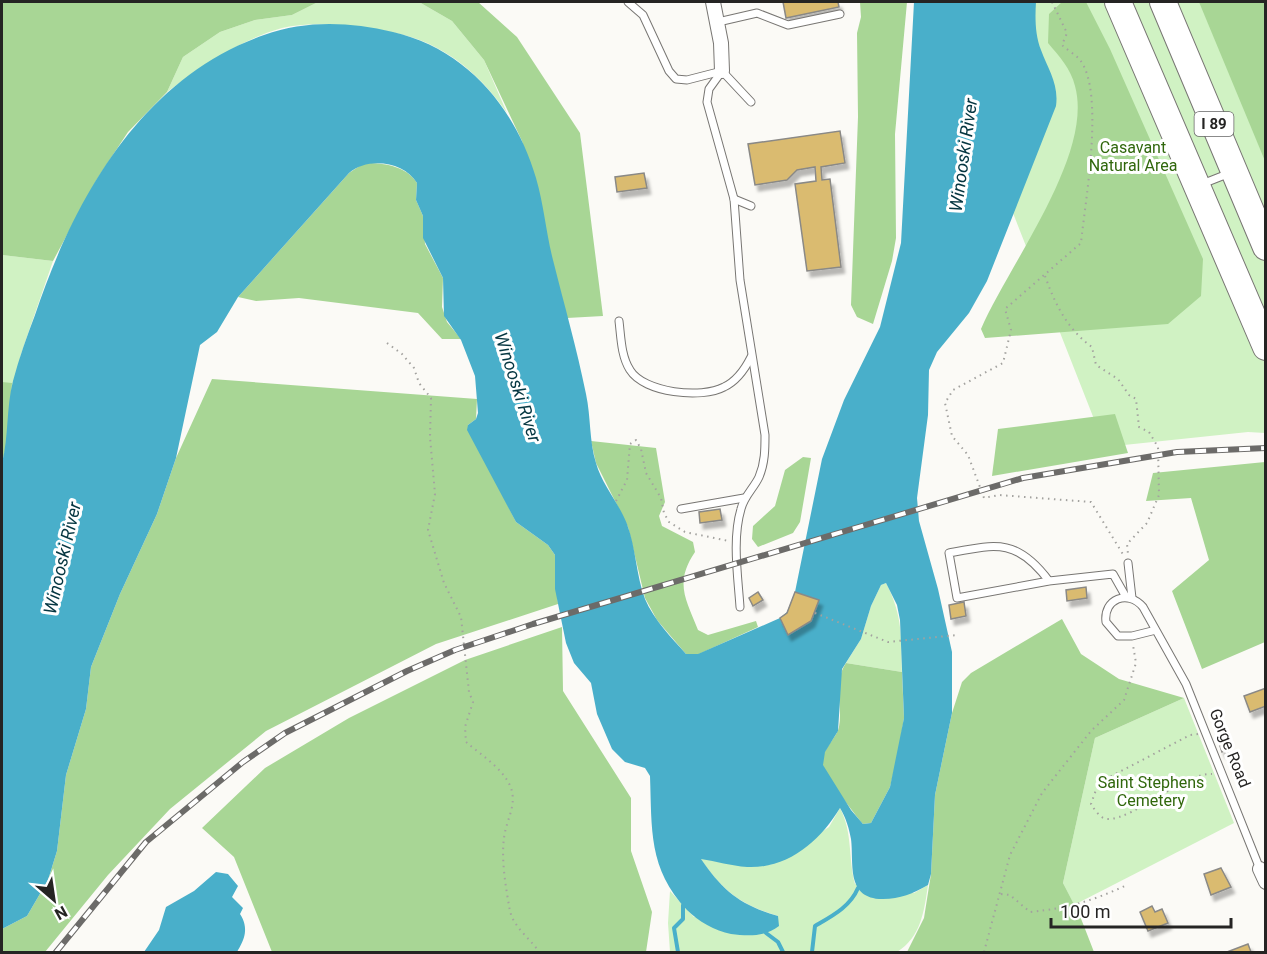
<svg xmlns="http://www.w3.org/2000/svg" width="1267" height="954" font-family="Roboto,sans-serif">
<defs>
<filter id="shadow"><feDropShadow dx="3.5" dy="6" stdDeviation="1.5" flood-color="#0004"/></filter>
</defs>
<rect width="100%" height="100%" fill="#fbfaf6"/>
<g fill="#d0f2c3">
<path d="M318,2H419L452,21L484,60L507,113C482,77 449,47 404,35C390,31 374,30 359,28C333,24 308,22 282,28C239,40 203,66 167,92L183,57L220,32L255,20L292,15Z"/>
<polygon points="998,2 1265,2 1265,433 1248,432 1105,447 1000,180"/>
<polygon points="2,255 53,261 21,354 2,463"/>
<path d="M886,583C903,616 901,637 902,672L846,663L861,639L871,606L881,585Z"/>
<polygon points="1184,698 1234,823 1074,905 1063,883 1095,738"/>
<path d="M840,808C853,833 848,858 855,884L914,893L928,885C924,912 921,937 897,952H670L668,923L670,891L694,917L778,916C739,904 723,891 700,858L749,867L773,864L829,827Z"/>
</g>
<g fill="#a8d695">
<polygon points="2,2 318,2 292,15 255,20 220,32 183,57 167,92 128,132 97,179 53,261 2,255"/>
<polygon points="419,2 478,2 517,37 580,133 603,316 567,318 522,141 484,60 452,21"/>
<polygon points="860,2 907,2 895,134 896,238 892,261 873,324 857,317 851,305 858,117 857,33 861,17"/>
<path d="M1062,2H1086L1110,49L1203,259L1201,296L1168,324L985,338L981,329C1009,264 1094,155 1075,86C1071,69 1059,56 1048,43L1049,14Z"/>
<polygon points="1199,2 1265,2 1265,161"/>
<path d="M364,163C382,163 406,165 417,183L416,200L423,216L425,244L443,278L442,307L447,322L461,339H442L418,313L299,298L256,301L238,297L349,173Z"/>
<polygon points="212,379 477,399 476,419 468,425 516,522 548,545 555,555 558,604 436,644 266,731 170,809 108,875 45,952 2,952 2,929 27,916 48,880 57,851 66,775 86,709 91,667 120,594 157,514 176,458"/>
<polygon points="2,382 12,383 7,444 2,463"/>
<polygon points="1115,414 1128,453 992,476 998,429"/>
<path d="M591,441L656,448L665,502L659,516L662,526L693,542L695,552C674,583 686,599 698,630L708,635L756,621L758,627L699,654H686L657,620L645,598L628,527L596,463Z"/>
<polygon points="803,457 811,458 800,522 793,533 758,547 752,539 753,526 775,506 785,470"/>
<polygon points="1265,462 1265,642 1202,669 1172,591 1209,560 1191,498 1146,501 1153,473"/>
<polygon points="1062,619 1081,654 1119,679 1184,698 1095,738 1063,883 1080,916 1094,952 907,952 924,918 931,874 935,795 952,713 962,682 971,673"/>
<polygon points="562,627 563,691 631,798 631,851 652,912 646,952 272,952 234,857 202,828 265,768 349,718 465,660"/>
<path d="M846,663L902,672L904,718L898,755L890,787L871,823L863,824C853,812 828,780 823,766C819,751 836,740 839,727C843,706 833,682 846,663Z"/>
</g>
<g fill="#49afca" fill-rule="evenodd">
<path d="M914,2H1036C1035,17 1035,35 1041,50C1048,69 1059,84 1056,106L987,281L969,313L937,352L929,370L928,415L917,498L919,521L938,589L952,652V713L935,795L931,874L928,885C912,894 898,900 879,899C846,896 854,863 851,839C849,828 846,818 840,808C820,841 788,869 747,867C731,866 716,861 701,859C723,891 740,905 778,916L779,926C765,937 748,936 731,934C715,931 698,921 687,910C648,868 652,830 650,776L645,768L625,762L612,749L597,714L591,683L574,663L566,643L555,589V555L548,545L516,522L467,430L468,425L476,419L478,413L475,376L461,340L444,316L443,278L423,238V216L416,200L417,183C404,161 367,157 349,173L238,297L217,332L200,345L176,458L157,514L120,594L91,667L86,709L66,775L57,851L48,880L27,916L2,929V463C9,436 6,408 13,381C19,358 27,336 35,315C74,199 141,78 264,35C307,20 349,22 393,32C466,49 515,107 536,178C544,205 546,233 553,260C564,304 577,349 586,394C591,417 589,441 596,463C602,485 619,503 627,524C636,548 636,575 645,599C654,620 671,637 686,654H698L780,618L787,612L795,592L822,459L844,400L880,327L901,243ZM886,583L897,605L900,620L904,718L890,787L871,823L863,824L851,810L823,765L825,752L838,731L842,669L861,639L871,606L881,585Z"/>
<path d="M216,872L228,874L238,886L232,897L243,908L240,914C249,928 245,939 237,952H144L159,930L166,907L194,891Z"/>
</g>
<g fill="none" stroke-linecap="round" stroke-linejoin="round">
<g stroke="#49afca" stroke-width="4">
<polyline points="766,933 778,942 783,952"/>
<polyline points="678,952 674,928 683,919 683,905"/>
<path d="M812,952L815,926C832,916 850,907 858,888"/>
</g>
</g>
<g fill="#dabb70" stroke="#8a8986" stroke-width="1.5" filter="url(#shadow)">
<polygon points="783,2 838,2 839,7 786,18"/>
<polygon points="840,131 845,163 821,167 822,180 830,179 841,267 807,271 795,184 816,181 815,167 797,170 787,180 755,185 748,144"/>
<polygon points="644,173 647,188 617,192 615,177"/>
<polygon points="720,509 722,520 700,523 699,512"/>
<polygon points="1086,587 1087,598 1067,601 1066,590"/>
<polygon points="758,592 763,600 753,606 749,598"/>
<polygon points="795,592 819,600 811,621 788,635 780,618 787,613"/>
<polygon points="964,602 966,616 951,619 949,605"/>
<polygon points="1266,688 1266,706 1250,712 1244,696"/>
<polygon points="1226,744 1228,749 1222,752 1220,746"/>
<polygon points="1221,868 1231,887 1211,895 1204,874"/>
<polygon points="1152,906 1155,912 1162,909 1168,923 1148,931 1140,912"/>
<polygon points="1248,944 1251,952 1227,952"/>
</g>
<g fill="none" stroke-linecap="round" stroke-linejoin="round">
<defs>
<g id="lane">
<polyline points="628,2 643,15 669,71 676,79 687,80 722,71"/>
<polyline points="718,22 757,13 788,25 840,14"/>
<path d="M722,71L709,89L707,102L734,199L740,280L765,435C765,449 765,463 759,477C754,488 744,496 741,509C732,539 738,577 740,607"/>
<polyline points="722,71 751,102"/>
<polyline points="1202,184 1230,173"/>
<polyline points="734,199 751,206"/>
<path d="M619,321C621,337 621,356 630,370C644,393 702,399 724,387C737,381 745,369 751,357"/>
<polyline points="681,509 744,498"/>
<polyline points="1128,563 1132,598"/>
<path d="M1049,581C1017,538 996,544 949,553L957,598L1049,581L1113,574L1126,597"/>
<path d="M1156,630L1132,636H1118L1106,622C1103,599 1128,589 1143,607L1186,684L1260,869"/>
</g>
<g id="street">
<polyline points="713,2 721,43 722,71"/>
<polyline points="1260,869 1266,882"/>
</g>
<g id="highway">
<polyline points="1118,2 1266,347"/>
<polyline points="1163,2 1266,247"/>
</g>
</defs>
<use href="#lane" stroke="#787673" stroke-width="9"/>
<use href="#street" stroke="#787673" stroke-width="16"/>
<use href="#highway" stroke="#787673" stroke-width="28"/>
<g stroke="#a3a29f" stroke-width="2" stroke-dasharray="1.5 4.5" stroke-linecap="butt">
<path d="M1052,2L1067,33L1062,45C1067,50 1075,54 1080,60C1105,92 1085,202 1081,243L1005,309L1011,330L1003,363L953,390L945,403L952,436L968,455L984,498L999,495L1091,502L1124,556"/>
<polyline points="1265,2 1266,3"/>
<path d="M1045,276C1055,304 1067,329 1092,347L1096,365L1118,379L1129,395L1136,399L1139,427L1149,432L1158,447L1159,495L1147,523L1127,544L1128,554"/>
<path d="M387,343L402,354L414,368L419,383L431,398L430,437L435,494L428,530L444,583L461,617L469,692L473,702L465,727L466,742C481,755 504,769 511,788C517,806 506,820 504,838C501,860 506,889 510,911C514,928 530,938 539,952"/>
<polyline points="616,501 627,480 630,444 636,440 641,449 646,473 661,498 664,513 669,522 685,532 729,541"/>
<polyline points="815,613 888,642 957,635"/>
<path d="M1198,734L1190,735L1104,780L1097,787L1091,804C1095,810 1100,819 1108,819C1135,819 1183,773 1212,774"/>
<path d="M1001,894L1010,895L1030,912C1069,908 1092,901 1127,885"/>
<polyline points="984,952 1010,855 1042,793 1091,731 1124,700 1136,663 1133,645"/>
</g>
<use href="#lane" stroke="#fff" stroke-width="7"/>
<use href="#street" stroke="#fff" stroke-width="14"/>
<use href="#highway" stroke="#fff" stroke-width="26"/>
<defs>
<polyline id="rail" points="56,952 146,842 243,762 285,733 407,671 455,650 533,624 1023,478 1177,452 1266,448"/>
</defs>
<use href="#rail" stroke="#6c6b69" stroke-width="6"/>
<use href="#rail" stroke="#fff" stroke-width="4" stroke-dasharray="11" stroke-linecap="butt"/>
</g>
<g text-anchor="middle" dominant-baseline="central" stroke-width="6" stroke-linejoin="round" paint-order="stroke">
<rect fill="#fff" stroke="#666665" stroke-width="1.5" x="1194.5" y="112" width="39" height="24" rx="4.5"/>
<g font-size="15" font-weight="bold" fill="#252423">
<text x="1214" y="124">I 89</text>
</g>
<g font-size="16" fill="#30670c" stroke="#fff">
<text x="1133" y="147">Casavant<tspan x="1133" dy="18">Natural Area</tspan></text>
<text x="1151" y="782">Saint Stephens<tspan x="1151" dy="18">Cemetery</tspan></text>
</g>
<g font-size="16" fill="#252423" stroke="#fff">
<text transform="translate(1230 748) rotate(68)">Gorge Road</text>
</g>
<g font-size="18" font-style="italic" fill="#053641" stroke="#fff">
<text transform="translate(963 155) rotate(-82)">Winooski River</text>
<text transform="translate(518 387) rotate(72)">Winooski River</text>
<text transform="translate(62 558) rotate(-77)">Winooski River</text>
</g>
</g>
<rect width="1267" height="954" fill="none" stroke="#252423" stroke-width="6"/>
<g transform="translate(54 900) rotate(151)" stroke="#ffffff" stroke-width="4.5" paint-order="stroke">
<path d="M0-4.5L10 22L0 15L-10 22Z" fill="#252423"/>
<text y="-9" font-size="16" font-weight="bold" text-anchor="middle" fill="#252423">N</text>
</g>
<path d="M1051 918v9h180v-9" fill="none" stroke="#252423" stroke-width="3"/>
<text x="1060" y="918" font-size="18" fill="#252423" stroke="#ffffff" stroke-width="4.5" paint-order="stroke">100 m</text>
</svg>
